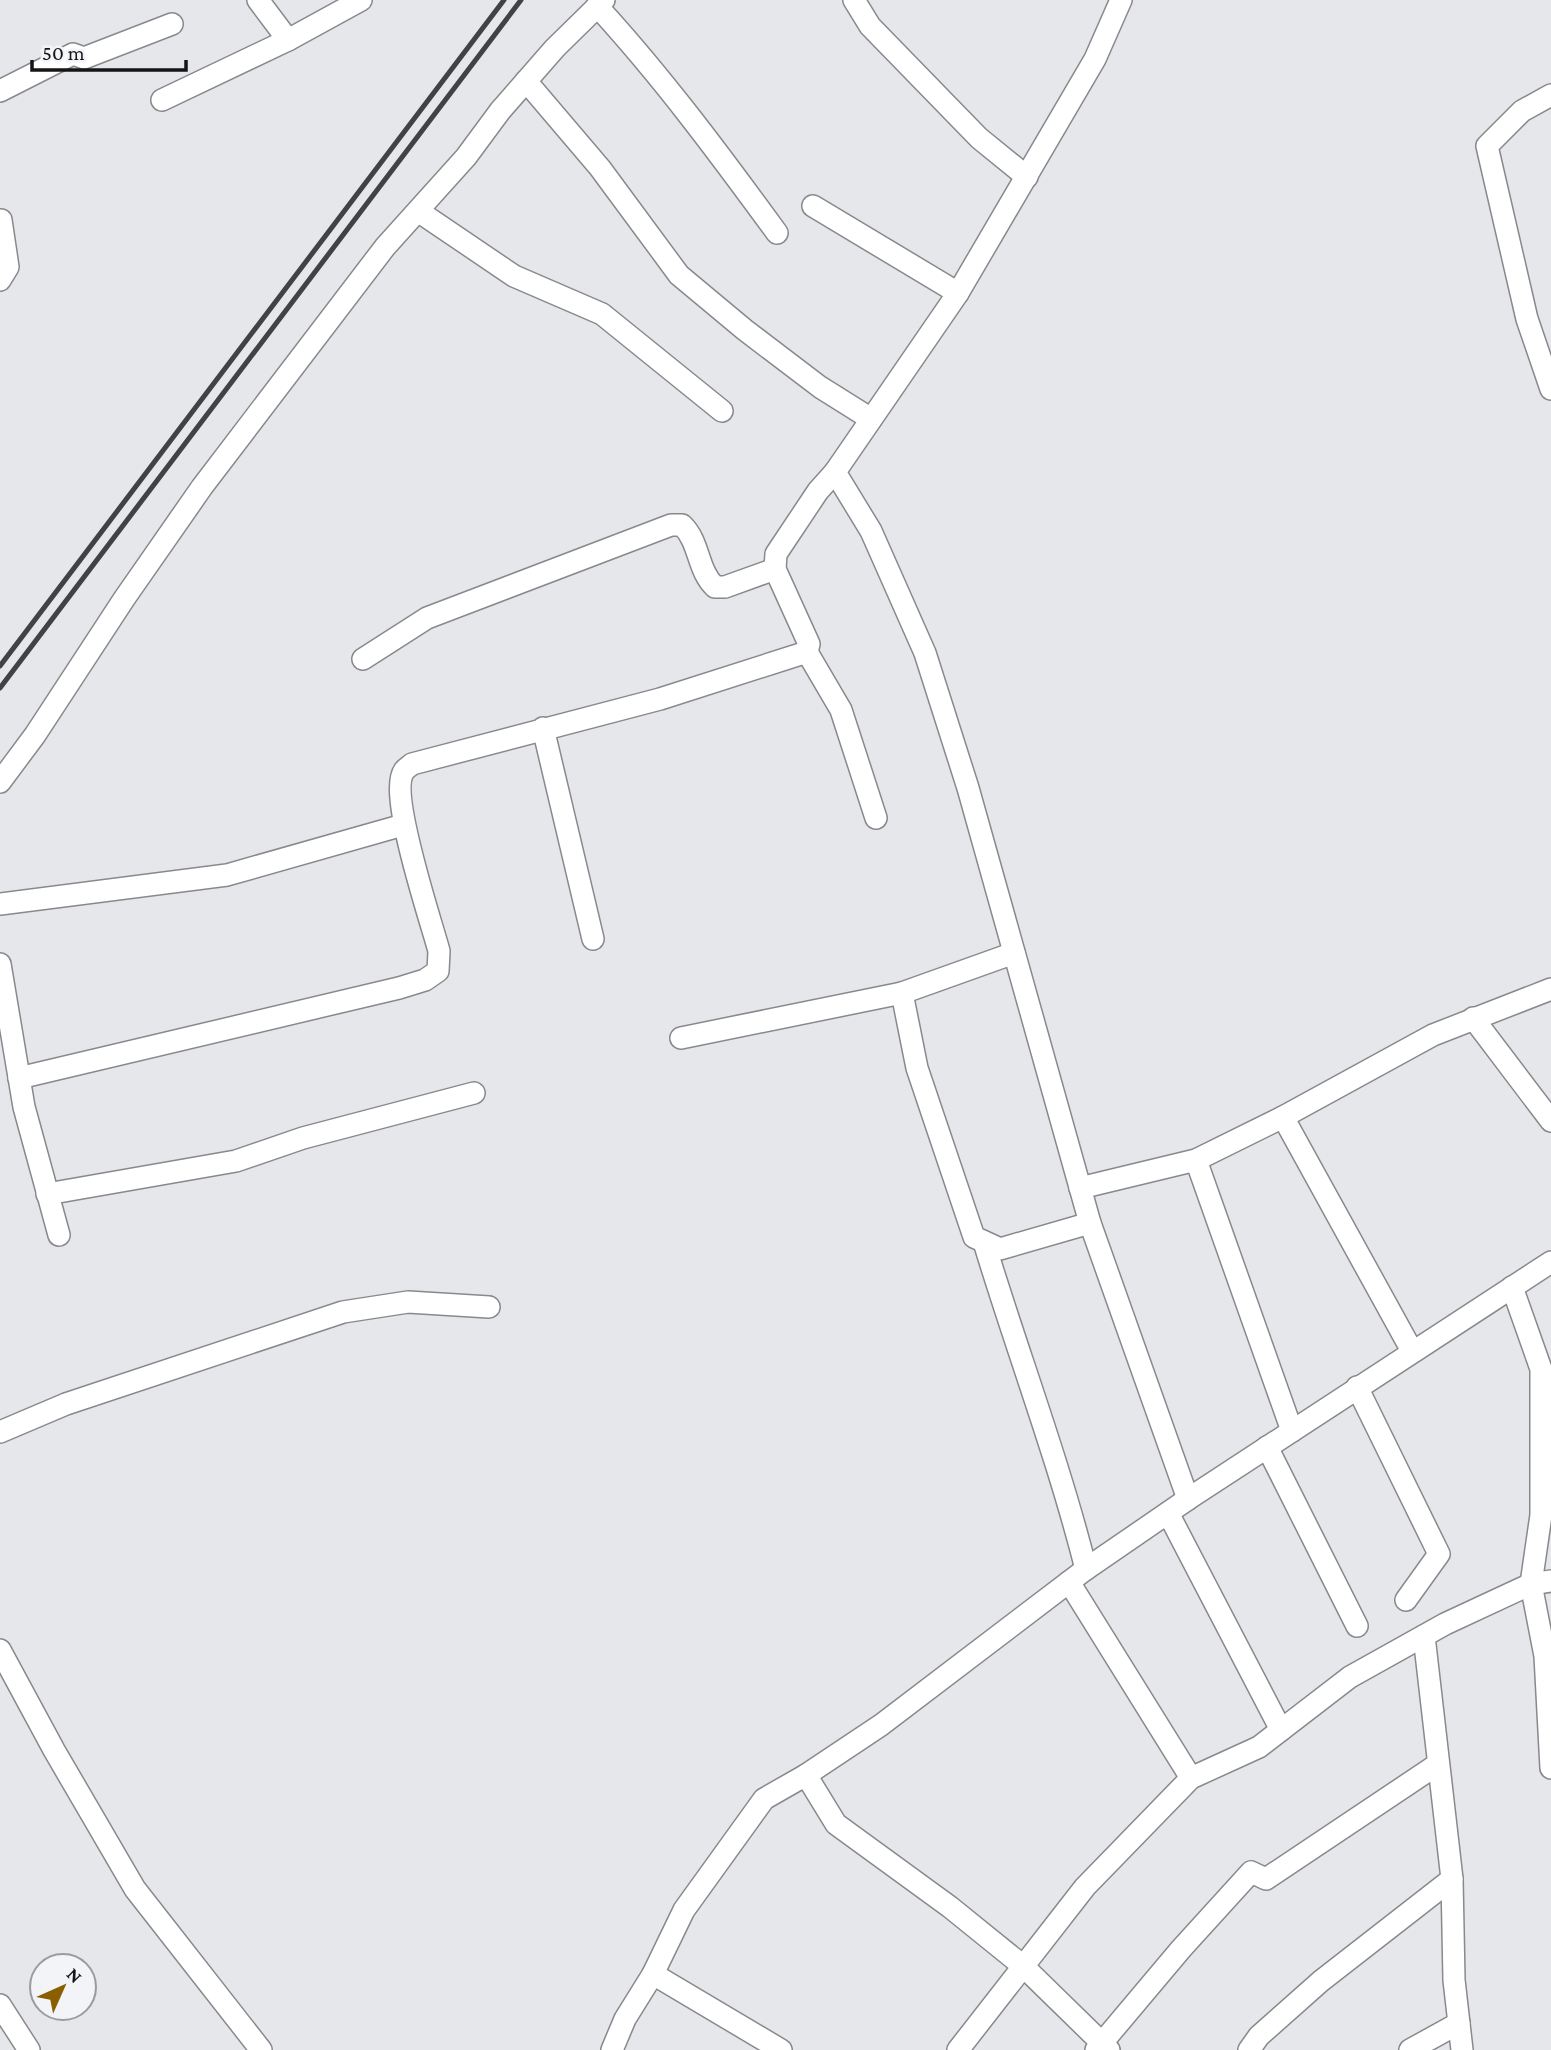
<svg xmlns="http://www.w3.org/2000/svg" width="1551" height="2050" font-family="'Crimson Pro',serif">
<rect width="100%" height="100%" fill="#e5e7eb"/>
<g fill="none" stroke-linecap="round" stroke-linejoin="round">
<defs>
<g id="minor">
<polyline points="258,0 288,40"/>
<polyline points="854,0 870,26 979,138 1027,177"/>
<polyline points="1121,0 1095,59 958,293 835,472 871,531 925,653 968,788 1090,1223 1188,1499"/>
<path d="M597,6C663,78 720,155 777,233"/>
<polyline points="526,81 600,168 679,275 745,330 820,387 871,419"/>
<polyline points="0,91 73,54 84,58 172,24"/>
<polyline points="1551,95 1522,111 1487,146 1527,319 1551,389"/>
<polyline points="162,100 288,40 361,0"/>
<polyline points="813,206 958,293"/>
<polyline points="418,211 514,276 602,314 722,411"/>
<polyline points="0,280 8,267 1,220"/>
<polyline points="807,652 841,710 876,818"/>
<path d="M363,659L427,618L671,525H682C700,542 697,570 715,587H725L775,569"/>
<polyline points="543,728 593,939"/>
<polyline points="0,782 35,735 124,599 202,487 385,247 466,157 500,111 555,48 604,0"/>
<polyline points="0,904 227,875 403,825"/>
<polyline points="1014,953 902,993 917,1068 974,1237 1000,1249 1090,1223"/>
<polyline points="0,964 24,1107 59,1235"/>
<polyline points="1473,1018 1551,1121"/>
<polyline points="681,1038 902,993"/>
<path d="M19,1078L399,988L425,980L438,971L439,951C431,921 388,794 404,771C406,768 409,767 412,764L660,699L807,652L809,644L775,569L776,554L818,491L835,472"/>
<polyline points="1283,1117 1412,1351"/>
<polyline points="1196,1160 1292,1431"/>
<polyline points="1080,1188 1196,1160 1283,1117 1433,1035 1551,989"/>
<polyline points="47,1194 236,1161 303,1138 474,1093"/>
<path d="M984,1242C1017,1351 1058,1458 1086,1569"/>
<polyline points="1512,1287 1541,1369 1541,1515 1531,1584 1545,1656 1551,1768"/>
<polyline points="1357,1387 1439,1554 1406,1600"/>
<polyline points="0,1432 66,1404 343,1312 408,1302 489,1307"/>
<polyline points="1267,1447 1357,1626"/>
<polyline points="1168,1513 1281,1730"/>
<polyline points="1069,1582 1191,1778"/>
<polyline points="1424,1636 1452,1879 1454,1980 1462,2050"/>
<polyline points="0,1650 54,1750 135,1889 261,2050"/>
<polyline points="806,1775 836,1824 950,1907 1023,1966 1109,2050"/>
<polyline points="653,1974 781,2050"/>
<polyline points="0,2005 29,2050"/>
<polyline points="612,2050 625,2019 653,1974 684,1910 764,1799 806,1775 881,1725 1086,1569 1188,1499 1551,1262"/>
<polyline points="958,2050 1085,1887 1191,1778 1259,1747 1350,1677 1445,1624 1531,1584 1551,1581"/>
<polyline points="1096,2050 1181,1949 1251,1872 1266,1879 1438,1764"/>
<polyline points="1249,2050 1259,2036 1321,1981 1452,1879"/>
<polyline points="1410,2050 1459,2023"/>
</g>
</defs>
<use href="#minor" stroke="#88898d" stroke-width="24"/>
<use href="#minor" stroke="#fff" stroke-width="21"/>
<g stroke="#414244" stroke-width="5">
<polyline points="0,666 504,0"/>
<polyline points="0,688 521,0"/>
</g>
</g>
<g transform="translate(63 1987) rotate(45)"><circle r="33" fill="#f2f4f8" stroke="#9a9b9e" stroke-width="2"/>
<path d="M0-5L12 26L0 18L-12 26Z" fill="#895f00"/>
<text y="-10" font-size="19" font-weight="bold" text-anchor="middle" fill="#151517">N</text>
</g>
<path d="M32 60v10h154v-10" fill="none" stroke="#151517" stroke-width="3.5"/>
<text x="42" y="60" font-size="21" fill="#151517" stroke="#f2f4f8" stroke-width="5" paint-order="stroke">50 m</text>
</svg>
